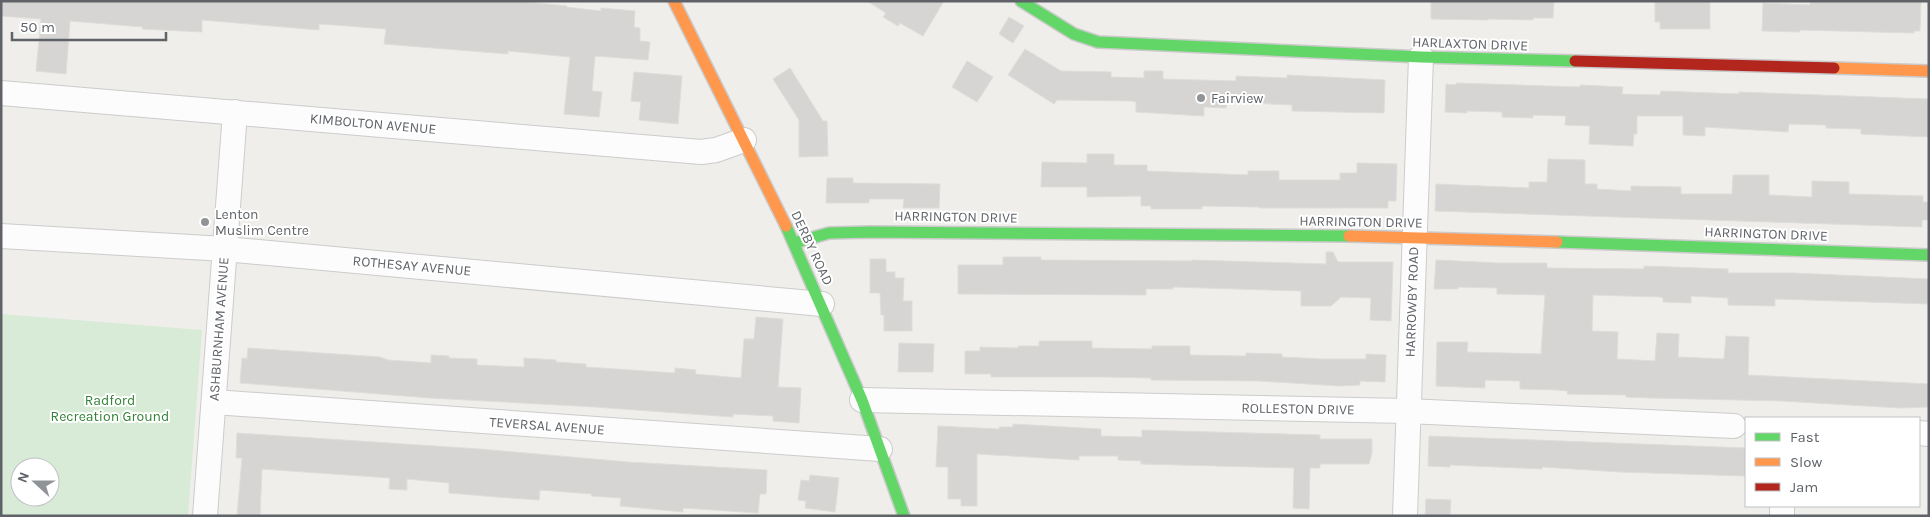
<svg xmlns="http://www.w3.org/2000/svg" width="1930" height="517" font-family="Karla,sans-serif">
<rect width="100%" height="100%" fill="#efeeea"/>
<path fill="#d8ebd6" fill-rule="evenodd" d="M1,314L202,330L188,516H1ZM20,467H50V497H20Z"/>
<g fill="#d6d5d3" stroke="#deddd9">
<polygon points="1,1 516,1 567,6 566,7 601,11 601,8 635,11 634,27 640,28 640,41 650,42 648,60 595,56 592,91 602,92 599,117 564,114 570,57 508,51 508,54 384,44 386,29 348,26 319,24 319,30 202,20 202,32 142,29 143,27 70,21 66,74 36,71 41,19 1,16"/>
<polygon points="867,1 944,1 923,36 900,23 898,26 883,17 886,13"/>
<polygon points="1431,1 1554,1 1553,18 1533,18 1533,20 1488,19 1488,20 1431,19"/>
<polygon points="1655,1 1710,1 1710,29 1660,29 1660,22 1655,22"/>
<polygon points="1810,1 1921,1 1920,31 1914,31 1914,33 1800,30 1800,32 1762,31 1763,3 1810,5"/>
<polygon points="1009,17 1024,26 1013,43 999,34"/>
<polygon points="1025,49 1061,71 1111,72 1111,77 1144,78 1144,71 1163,71 1163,79 1236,81 1236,76 1287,78 1287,75 1385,80 1384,113 1292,111 1292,105 1227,102 1226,108 1204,107 1204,116 1136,112 1136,102 1132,101 1057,100 1054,104 1008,75"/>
<polygon points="967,61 993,77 977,102 952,87"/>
<polygon points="790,68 823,121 827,121 828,156 799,157 799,120 773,79"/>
<polygon points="634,72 682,76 678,124 639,120 641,102 631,101"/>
<polygon points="1456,83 1580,87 1580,85 1623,87 1622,94 1660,95 1661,91 1739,94 1739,92 1929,99 1929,137 1861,134 1861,129 1826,128 1826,125 1789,124 1788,132 1705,127 1705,136 1683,135 1683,116 1637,116 1637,134 1634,134 1633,146 1589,144 1590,126 1565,125 1566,116 1533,115 1533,118 1502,117 1502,112 1467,111 1467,113 1445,112 1446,84 1456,85"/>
<polygon points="1087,154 1114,154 1114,165 1147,165 1147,171 1248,175 1248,171 1279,171 1279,180 1340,180 1340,173 1357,173 1357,163 1397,164 1396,201 1388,201 1388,208 1259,208 1259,207 1202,206 1202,209 1151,209 1151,206 1141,206 1141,196 1087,197 1087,187 1041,187 1042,162 1087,163"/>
<polygon points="1548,159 1585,160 1585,184 1597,184 1597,189 1631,191 1631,186 1681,187 1681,194 1732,194 1733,175 1769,175 1769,195 1812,197 1812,181 1849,182 1849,194 1923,196 1923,202 1929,202 1929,220 1922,220 1922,227 1435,211 1436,184 1529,188 1529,182 1547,182"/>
<polygon points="827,178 853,178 853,183 940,184 939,208 903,208 904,199 869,199 869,203 826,203"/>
<polygon points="1326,252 1333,252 1338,262 1393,262 1391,321 1370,320 1371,298 1341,297 1331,306 1301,306 1301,291 1173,287 1173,289 1146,289 1146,295 958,294 958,265 1003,265 1003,257 1041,257 1041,260 1192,261 1192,260 1326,264"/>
<polygon points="870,259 886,259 886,272 895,272 895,278 904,278 903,301 912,301 912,331 884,331 884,315 881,315 880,293 870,293"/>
<polygon points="1436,260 1498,263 1547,263 1547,268 1644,269 1644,266 1728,269 1728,273 1793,273 1929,279 1929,304 1775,299 1775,306 1728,305 1728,298 1691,296 1691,303 1663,302 1663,298 1661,297 1593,295 1592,331 1618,332 1617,359 1655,361 1657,333 1679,334 1678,357 1724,359 1726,336 1749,337 1748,375 1929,384 1929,407 1900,408 1782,401 1650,398 1626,397 1626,395 1567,394 1568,391 1557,390 1520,389 1520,381 1485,380 1485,388 1436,386 1437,342 1468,342 1467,352 1541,354 1545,295 1497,294 1497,288 1458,287 1458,289 1434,289"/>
<polygon points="756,317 783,319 778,387 801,388 799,423 773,421 773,416 733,414 733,417 595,407 430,398 240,383 242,358 247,359 248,348 380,357 388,360 431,363 431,355 449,356 449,358 477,359 477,365 524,367 524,358 556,360 556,362 586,364 586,367 675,373 675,368 686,369 696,370 695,374 741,378 744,339 754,339"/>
<polygon points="1039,341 1092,341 1092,348 1152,349 1152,346 1190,346 1190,355 1246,356 1246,353 1282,354 1282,357 1322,359 1366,359 1366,354 1386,355 1385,382 1360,381 1360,385 1340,386 1259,381 1151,380 1151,378 1108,377 991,377 991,374 965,374 965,351 980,351 980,347 1018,348 1018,346 1039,346"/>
<polygon points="899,343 934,344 933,372 898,372"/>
<polygon points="1013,424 1101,429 1101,436 1142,437 1142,430 1320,435 1320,439 1372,439 1372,453 1369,464 1320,464 1320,468 1310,468 1309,509 1293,508 1294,468 1141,464 1141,461 1118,460 1118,456 1079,456 1079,460 977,454 977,506 961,506 961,499 948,499 948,467 936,467 938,426 999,429 999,427 1013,427"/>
<polygon points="237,433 480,449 628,462 767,470 766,494 760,494 758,513 683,508 683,512 620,506 621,498 591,496 592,494 540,490 539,500 497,497 449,493 449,483 407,479 407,490 389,489 390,478 262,469 260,516 237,516 242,458 236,458"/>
<polygon points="1429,436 1746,448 1746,476 1620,472 1542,467 1542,469 1450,465 1450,467 1428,466"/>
<polygon points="810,475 839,478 835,512 805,508 806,501 798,500 801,480 809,481"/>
<polygon points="1426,499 1451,500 1450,516 1425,516"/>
</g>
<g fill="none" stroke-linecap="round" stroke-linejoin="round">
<defs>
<g id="street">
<polyline points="1,93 701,152 716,150 744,140"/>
<polyline points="1,236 225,249 822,304"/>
<polyline points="862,400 1407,411 1734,426"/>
<polyline points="214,402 880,449"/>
<polyline points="1919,433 1929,434"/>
<polyline points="205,516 235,112"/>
<polyline points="1405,516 1421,57"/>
<polyline points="1782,516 1782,506"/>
</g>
<g id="fast">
<polyline points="1021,1 1074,34 1098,42 1421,57 1575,61"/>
<polyline points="786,226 862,400 904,516"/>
<polyline points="1557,242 1929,255"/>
<polyline points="794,243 829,233 870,232 1349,236"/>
</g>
<g id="slow">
<polyline points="674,1 786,226"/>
<polyline points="1834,68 1929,71"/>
<polyline points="1349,236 1557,242"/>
</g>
<polyline id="jam" points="1575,61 1834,68"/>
</defs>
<use href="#street" stroke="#cbcccc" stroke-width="26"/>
<use href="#fast" stroke="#cacacb" stroke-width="14"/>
<use href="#slow" stroke="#cacacb" stroke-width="14"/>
<use href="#jam" stroke="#cacacb" stroke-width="14"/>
<use href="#street" stroke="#fdfcfc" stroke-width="24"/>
<use href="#fast" stroke="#63d668" stroke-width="11"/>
<use href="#slow" stroke="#ff974d" stroke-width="11"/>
<use href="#jam" stroke="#b3261e" stroke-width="11"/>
</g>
<g fill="#919496" stroke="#fff" stroke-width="2">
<circle cx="1201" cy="98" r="5"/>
<circle cx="205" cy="222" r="5"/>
</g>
<g text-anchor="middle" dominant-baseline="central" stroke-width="4" stroke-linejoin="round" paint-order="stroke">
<g font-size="14" fill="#5f6368" stroke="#fff">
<text transform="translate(1470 44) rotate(2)">HARLAXTON DRIVE</text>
<text transform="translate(373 124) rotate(5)">KIMBOLTON AVENUE</text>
<text transform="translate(956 217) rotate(1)">HARRINGTON DRIVE</text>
<text transform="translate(1361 222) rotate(1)">HARRINGTON DRIVE</text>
<text transform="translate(1766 234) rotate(2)">HARRINGTON DRIVE</text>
<text transform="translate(812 248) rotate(65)">DERBY ROAD</text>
<text transform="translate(412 266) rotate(5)">ROTHESAY AVENUE</text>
<text transform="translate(1412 302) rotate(-88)">HARROWBY ROAD</text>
<text transform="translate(219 329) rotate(-86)">ASHBURNHAM AVENUE</text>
<text transform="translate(1298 409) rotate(1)">ROLLESTON DRIVE</text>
<text transform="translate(547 426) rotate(4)">TEVERSAL AVENUE</text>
</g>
<g font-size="14" fill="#5f6368" stroke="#fff" text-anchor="start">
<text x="1211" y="98">Fairview</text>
<text x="215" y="214">Lenton<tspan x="215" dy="16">Muslim Centre</tspan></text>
</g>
<g font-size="14" fill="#348238" stroke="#fff">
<text x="110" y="400">Radford<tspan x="110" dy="16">Recreation Ground</tspan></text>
</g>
</g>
<rect width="1930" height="517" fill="none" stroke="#5f6368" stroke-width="5"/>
<rect x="1745" y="417" width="175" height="90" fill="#ffffff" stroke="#bfc1c3"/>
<rect x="1755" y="433" width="25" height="8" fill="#63d668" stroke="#bfc1c3"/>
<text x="1790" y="442" font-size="15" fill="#5f6368">Fast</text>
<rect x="1755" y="458" width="25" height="8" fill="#ff974d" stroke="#bfc1c3"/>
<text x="1790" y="467" font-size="15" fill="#5f6368">Slow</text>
<rect x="1755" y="483" width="25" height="8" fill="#b3261e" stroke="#bfc1c3"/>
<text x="1790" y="492" font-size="15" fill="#5f6368">Jam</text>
<g transform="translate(35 482) rotate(291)"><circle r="24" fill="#ffffff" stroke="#bfc1c3"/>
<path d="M0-4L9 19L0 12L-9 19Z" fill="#919496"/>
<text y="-8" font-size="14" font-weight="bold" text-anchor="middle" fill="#5f6368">N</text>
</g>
<path d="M12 32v8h154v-8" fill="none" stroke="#5f6368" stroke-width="2.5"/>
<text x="20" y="32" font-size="15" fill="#5f6368" stroke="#ffffff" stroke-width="4" paint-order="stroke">50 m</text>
</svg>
